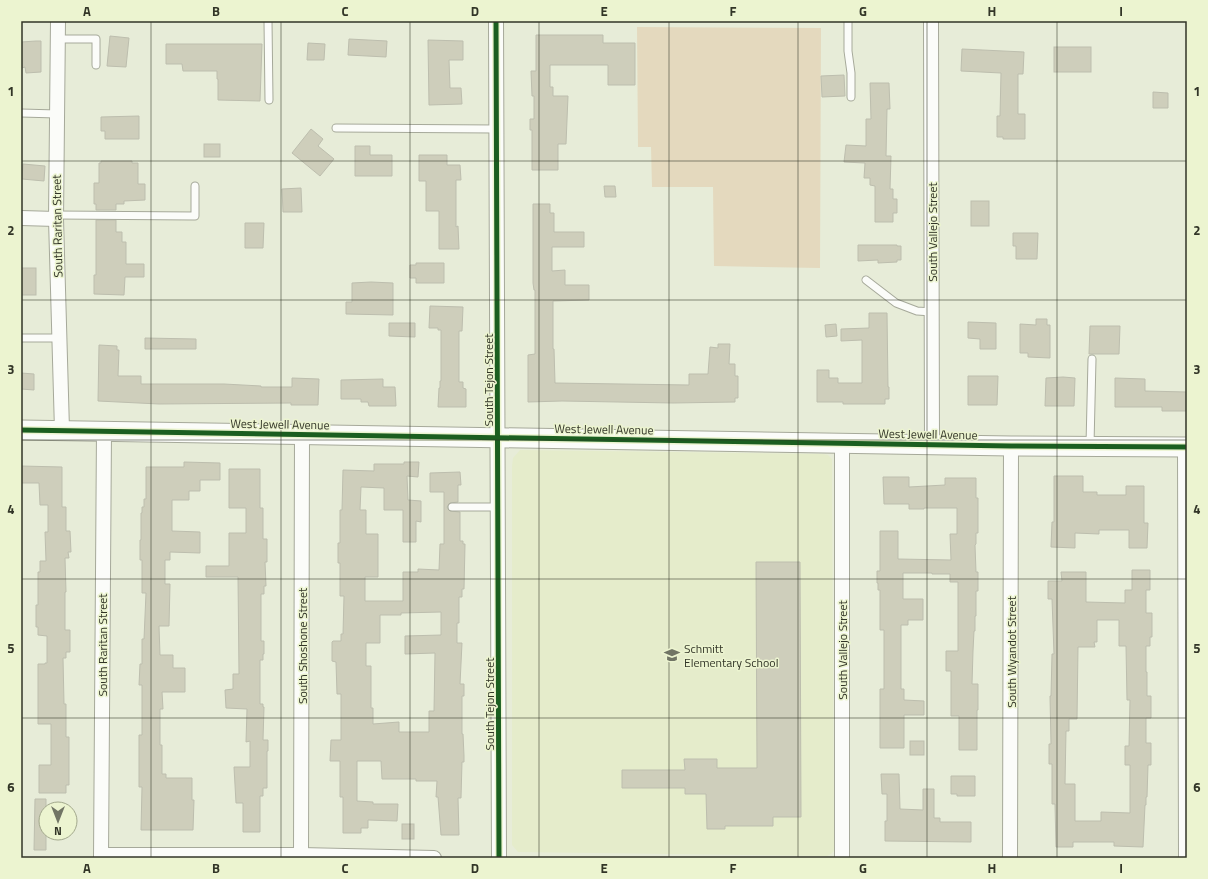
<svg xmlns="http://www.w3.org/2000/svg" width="1208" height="879" font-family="'Titillium Web',sans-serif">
<rect width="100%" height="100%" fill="#e7ecd8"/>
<polygon fill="#e5eccb" points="520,450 823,454 828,455 832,459 834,851 831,854 827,856 518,852 512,845 512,466 513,458"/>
<polygon fill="#e4d9be" points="637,27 821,28 820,268 714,266 713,187 652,187 651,147 638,147"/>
<g fill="#cecebb" stroke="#bdbeae" fill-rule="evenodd">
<polygon points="536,35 603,35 603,43 635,43 635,85 608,85 608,65 550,65 550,87 553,87 553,96 568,96 566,144 558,144 558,170 532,170 532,130 530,130 530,119 534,119 534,96 532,96 531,71 536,71"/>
<polygon points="110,36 129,38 126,67 107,66"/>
<polygon points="349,39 387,41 386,57 348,55"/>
<polygon points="428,40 463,41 463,60 449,60 450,88 461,88 462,104 429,105"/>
<polygon points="36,41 41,41 41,72 26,73 25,67 22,68 21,42"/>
<polygon points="308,43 325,44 324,60 307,60"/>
<polygon points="166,44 262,44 260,101 218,100 218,79 217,79 217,71 183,71 182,64 166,64"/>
<rect x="1054" y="47" width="37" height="25"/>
<polygon points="962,49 1024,52 1023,74 1018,74 1018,114 1025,114 1025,139 1003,139 1003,137 997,137 997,116 1000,116 1001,73 961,71"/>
<polygon points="844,75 845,96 822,97 821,76"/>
<polygon points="870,83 889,83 890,109 887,109 886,156 891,156 890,189 893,189 893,199 897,199 897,213 893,213 893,222 875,222 875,186 870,185 870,178 864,178 865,163 844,162 846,145 866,146 866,119 871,119"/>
<polygon points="1153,92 1168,93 1168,108 1153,108"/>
<polygon points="139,116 139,139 105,139 105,131 101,131 101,117"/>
<polygon points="311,129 323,139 318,146 334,159 320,176 292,153"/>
<rect x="204" y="144" width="16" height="13"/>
<polygon points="355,146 370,146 370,155 392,155 392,176 355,176"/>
<polygon points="419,155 447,155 447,165 460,165 461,180 456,180 456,227 458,226 459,249 439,249 439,211 426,211 426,181 419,181"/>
<polygon points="101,161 132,161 132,163 138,163 138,184 145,184 145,200 124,201 124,204 116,204 116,210 96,210 96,204 94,204 94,183 99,183 99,163 101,163"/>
<polygon points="23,164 45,166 44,181 22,179"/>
<polygon points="604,186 615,186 616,197 605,197"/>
<polygon points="301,188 302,212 283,212 282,189"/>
<rect x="971" y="201" width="18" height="25"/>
<polygon points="533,204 550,204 550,213 554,213 554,232 584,232 584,247 552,247 552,271 565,270 565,285 589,285 589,300 553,301 553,349 554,349 555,383 689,385 689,374 708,374 710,347 718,348 718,344 730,344 729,364 735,364 735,376 738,376 738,398 735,398 735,402 673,403 562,401 528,402 528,355 535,354 535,290 534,290 533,283"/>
<polygon points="96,220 116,220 116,232 122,232 122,242 126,242 126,264 144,264 144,277 125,277 124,295 94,294 94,275 96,275"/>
<polygon points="245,223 264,223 263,248 245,248"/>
<polygon points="1013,233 1038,233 1037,259 1016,259 1016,246 1013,246"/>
<polygon points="858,245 897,245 897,246 901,246 901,260 897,260 897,262 878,263 878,260 858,261"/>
<polygon points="416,263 444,263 444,283 416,283 416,278 410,278 410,265 416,265"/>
<rect x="21" y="268" width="15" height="27"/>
<polygon points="371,282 393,283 393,315 346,314 346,302 352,302 352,283"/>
<polygon points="430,306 463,307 462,331 459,331 459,382 463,382 463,388 466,389 466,407 438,407 439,388 440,388 440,381 441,381 441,330 438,330 438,328 429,328"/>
<polygon points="869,313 887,313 888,387 889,387 889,399 885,399 885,404 843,404 843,402 817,402 817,370 829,370 829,378 838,378 838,383 862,383 862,340 841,341 841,329 869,328"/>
<polygon points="1036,319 1047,319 1047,325 1050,325 1050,358 1028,357 1028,353 1020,353 1020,324 1036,325"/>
<polygon points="968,322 996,323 996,349 980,349 980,339 968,338"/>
<polygon points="389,323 415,323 415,337 389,336"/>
<polygon points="836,324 837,336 826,337 825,325"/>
<polygon points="1090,326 1120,326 1119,354 1089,354"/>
<polygon points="145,338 196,339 196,349 145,349"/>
<polygon points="99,345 117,346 117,350 119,350 118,376 141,376 141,384 224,384 261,386 261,387 292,387 292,378 319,379 318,405 291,405 291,403 159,404 98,401"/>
<polygon points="21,373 34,374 34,390 21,389"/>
<polygon points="968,376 998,376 997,405 968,405"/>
<polygon points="1063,377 1075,378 1074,406 1045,406 1046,378"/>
<polygon points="1115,378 1145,379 1145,391 1187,392 1187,411 1162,411 1162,407 1115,407"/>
<polygon points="383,379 383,387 395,387 396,406 369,406 368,402 361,402 361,399 341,399 341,380"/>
<polygon points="184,462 220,463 220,480 200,480 200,491 189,491 189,500 172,500 172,531 200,532 200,553 170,552 170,560 165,560 165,584 170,584 169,626 159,626 160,655 173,655 173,668 185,668 185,692 162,692 163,709 160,709 160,745 162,745 162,774 166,774 166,778 192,778 192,800 194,800 193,830 141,830 142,787 139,787 139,735 142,735 142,685 139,685 140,664 142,664 142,639 144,639 146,593 142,593 142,560 140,560 140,540 141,540 141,513 142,513 142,507 144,507 144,499 146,499 146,467 184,467"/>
<path d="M404,462H419L418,477L407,476L408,500L421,501V522L416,521V542H403V510H384V488L361,487L360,510H366V534H378V577H365V601H403V572H418V569L439,570L440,544H444V492H430V473L460,472L461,485H458V502L450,503L447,507L448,509L450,511L460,512V541H463V544H465L464,589H462V597H459V623H457V643H462L460,684H464V696H462V734H463L464,756V762H462L461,798H458L459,835H441L438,797H436L437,781H416V779H382L381,761H357V801L373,802V804H398L397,821L368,820V828H361V833H343V797H340V761H330L331,740H341V694H337L336,662L332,661V642L333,641H341V634H343L344,596H340V563H338V543H340V510H342L343,470L374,471V464H404ZM441,612V635L405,636V654L435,653L434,711H429V732H399V722L373,724V708H371V666H366V643H380V615H401V613Z"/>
<polygon points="21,466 62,467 62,507 66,507 66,531 70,531 71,552 68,552 69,558 65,558 66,592 65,592 65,630 70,630 70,652 66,652 66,658 63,658 64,704 66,704 66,737 69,737 69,785 66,785 66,793 39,793 39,765 51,765 51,724 38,724 38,664 45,664 45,663 47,663 47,636 38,635 38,627 36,627 36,605 38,605 38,572 40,572 40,561 46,561 45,532 48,532 48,505 40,505 39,483 21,483"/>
<polygon points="229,469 260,469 260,508 263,508 263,539 267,539 267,562 265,562 266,586 264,586 264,594 261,594 261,641 264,641 264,654 263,654 263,660 260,660 260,704 263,704 263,707 264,707 263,740 268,740 268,751 267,751 267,788 263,788 263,796 260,796 260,832 243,832 243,803 236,803 234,767 250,767 250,741 246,742 247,709 226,708 225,690 233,689 233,674 239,674 238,577 206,577 206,566 229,566 229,533 246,533 246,508 229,508"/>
<polygon points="1054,476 1083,476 1083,492 1097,492 1097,495 1126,495 1126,486 1144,486 1144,523 1148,523 1147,548 1129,548 1129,530 1099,530 1099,534 1075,533 1075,548 1051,547 1052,522 1054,522"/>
<polygon points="883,477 909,477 909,487 945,485 945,478 976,478 976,498 978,498 978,533 976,533 976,544 975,545 976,572 978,572 978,591 976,591 976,616 975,616 975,631 974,631 973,651 972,684 978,684 978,710 977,710 977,750 959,750 959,716 951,716 951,671 946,671 946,651 958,651 958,582 950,582 950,574 932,574 932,573 903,573 903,599 923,599 923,620 908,620 908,625 901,625 901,689 904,689 904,700 924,701 924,715 904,715 904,748 880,748 880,689 884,689 884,630 880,630 880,590 878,590 878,583 877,583 877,571 880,571 880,531 898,531 898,559 951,560 950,534 957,534 957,508 924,508 924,509 909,509 909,504 884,504"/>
<polygon points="756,562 800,562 801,817 773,817 773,826 725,826 725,829 707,829 706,794 685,794 685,788 622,788 622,770 685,770 684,759 717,759 717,768 757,768"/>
<path d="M1132,570H1150V590H1146V613H1152V637H1150V646H1146V672H1147V696H1151V718H1146V743H1151V765H1148L1147,797H1146V805H1145L1143,847L1114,846V842H1073V847H1056L1055,804H1052V764H1049V744H1051L1050,696H1051L1052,654H1054L1052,599H1048V581H1062L1061,572H1086V602L1125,603V590H1132ZM1097,620H1119V646H1126L1127,700H1130L1129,746H1125V765H1130V813L1101,812V821H1075V784H1065L1066,731H1069V719H1077L1078,647H1095L1094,642H1097Z"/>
<rect x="910" y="741" width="14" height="14"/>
<polygon points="881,774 899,774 900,809 923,810 923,789 934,789 934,818 940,818 940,822 971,822 971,842 885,841 885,821 887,821 887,794 882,794"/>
<polygon points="951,776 975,776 975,796 957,796 957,794 951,794"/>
<polygon points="35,799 46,799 46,850 34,850"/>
<rect x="402" y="824" width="12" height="15"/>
</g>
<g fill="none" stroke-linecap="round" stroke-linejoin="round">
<defs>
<g id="lane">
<polyline points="268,21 269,100"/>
<polyline points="848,21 848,51 851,73 851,97"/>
<polyline points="57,39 96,39 96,65"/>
<polyline points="21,113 57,114"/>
<polyline points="336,128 496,129"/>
<polyline points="56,215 195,216 195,186"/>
<polyline points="866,280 896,303 917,311 932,312"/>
<polyline points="21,338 60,338"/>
<polyline points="1090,445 1092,359"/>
<polyline points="452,507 498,507"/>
</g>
<g id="street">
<polyline points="58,21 56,219 62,430"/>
<polyline points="496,21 499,858"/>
<polyline points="931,21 932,444"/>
<polyline points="21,218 56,219"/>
<polyline points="1185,447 1186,858"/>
<polyline points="101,855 301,855 434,858"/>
<polyline points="101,858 104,431"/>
<polyline points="301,858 302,435"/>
<polyline points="842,858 842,442"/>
<polyline points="1010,858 1011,446"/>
</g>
<polyline id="secondary" points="21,430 1011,446 1187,447"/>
</defs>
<use href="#lane" stroke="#a6a99a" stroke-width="9"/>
<use href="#street" stroke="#a6a99a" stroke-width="16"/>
<use href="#secondary" stroke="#a6a99a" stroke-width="21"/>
<use href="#lane" stroke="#fbfcf9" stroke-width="7"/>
<use href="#street" stroke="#fbfcf9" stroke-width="14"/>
<use href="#secondary" stroke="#fbfcf9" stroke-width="19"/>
<defs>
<g id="cycleway">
<polyline points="496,21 499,858"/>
<polyline points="21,430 1011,446 1187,447"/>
</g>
</defs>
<use href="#cycleway" stroke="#ecf4d0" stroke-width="8"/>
<use href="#cycleway" stroke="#1b5e20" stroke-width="5"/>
</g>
<path fill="none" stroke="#323527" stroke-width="1" stroke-opacity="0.55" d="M151,21V858M281,21V858M410,21V858M539,21V858M669,21V858M798,21V858M927,21V858M1057,21V858M21,161H1187M21,300H1187M21,440H1187M21,579H1187M21,718H1187"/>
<defs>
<symbol id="school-bare" viewBox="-9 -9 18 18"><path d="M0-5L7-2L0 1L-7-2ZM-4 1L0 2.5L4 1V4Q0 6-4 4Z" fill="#717565" stroke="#ecf4d0" stroke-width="2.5" paint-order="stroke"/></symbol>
</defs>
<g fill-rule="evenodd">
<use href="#school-bare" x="661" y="644" width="22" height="22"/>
</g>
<g text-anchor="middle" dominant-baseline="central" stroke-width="3" stroke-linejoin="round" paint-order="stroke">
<g font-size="12" fill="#323527" stroke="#ecf4d0">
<text transform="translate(57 226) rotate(-91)">South Raritan Street</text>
<text transform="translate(932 232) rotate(-90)">South Vallejo Street</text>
<text transform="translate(488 380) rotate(-90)">South Tejon Street</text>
<text transform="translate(280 424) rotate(1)">West Jewell Avenue</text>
<text transform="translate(604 429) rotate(1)">West Jewell Avenue</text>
<text transform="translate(928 434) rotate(1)">West Jewell Avenue</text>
<text transform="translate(102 645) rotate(-90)">South Raritan Street</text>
<text transform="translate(302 646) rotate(-90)">South Shoshone Street</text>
<text transform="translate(842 650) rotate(-90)">South Vallejo Street</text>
<text transform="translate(1011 652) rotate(-90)">South Wyandot Street</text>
<text transform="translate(489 704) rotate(-90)">South Tejon Street</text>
</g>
<g font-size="12" fill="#323527" stroke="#ecf4d0" text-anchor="start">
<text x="684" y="648">Schmitt<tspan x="684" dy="14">Elementary School</tspan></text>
</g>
</g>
<rect width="1208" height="879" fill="none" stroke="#ecf4d0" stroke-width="44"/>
<g transform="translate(58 821) rotate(180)"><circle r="19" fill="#ecf4d0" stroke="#a2a88c"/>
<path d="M0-3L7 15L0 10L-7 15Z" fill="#717565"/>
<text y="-6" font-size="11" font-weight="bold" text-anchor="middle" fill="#323527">N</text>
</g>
<rect x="22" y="22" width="1164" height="835" fill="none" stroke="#323527" stroke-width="1.5"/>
<g font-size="13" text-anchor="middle" font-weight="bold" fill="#323527">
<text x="87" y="16">A</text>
<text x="216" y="16">B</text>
<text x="345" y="16">C</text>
<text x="475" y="16">D</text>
<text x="604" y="16">E</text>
<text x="733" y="16">F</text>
<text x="863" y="16">G</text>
<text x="992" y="16">H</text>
<text x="1121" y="16">I</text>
<text x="11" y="96">1</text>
<text x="1197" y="96">1</text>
<text x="11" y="235">2</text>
<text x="1197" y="235">2</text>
<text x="11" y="374">3</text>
<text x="1197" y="374">3</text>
<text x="11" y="514">4</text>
<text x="1197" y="514">4</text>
<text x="11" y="653">5</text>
<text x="1197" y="653">5</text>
<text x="11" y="792">6</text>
<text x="1197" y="792">6</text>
<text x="87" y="873">A</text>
<text x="216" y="873">B</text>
<text x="345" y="873">C</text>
<text x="475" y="873">D</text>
<text x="604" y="873">E</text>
<text x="733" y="873">F</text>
<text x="863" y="873">G</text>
<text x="992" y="873">H</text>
<text x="1121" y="873">I</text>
</g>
</svg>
